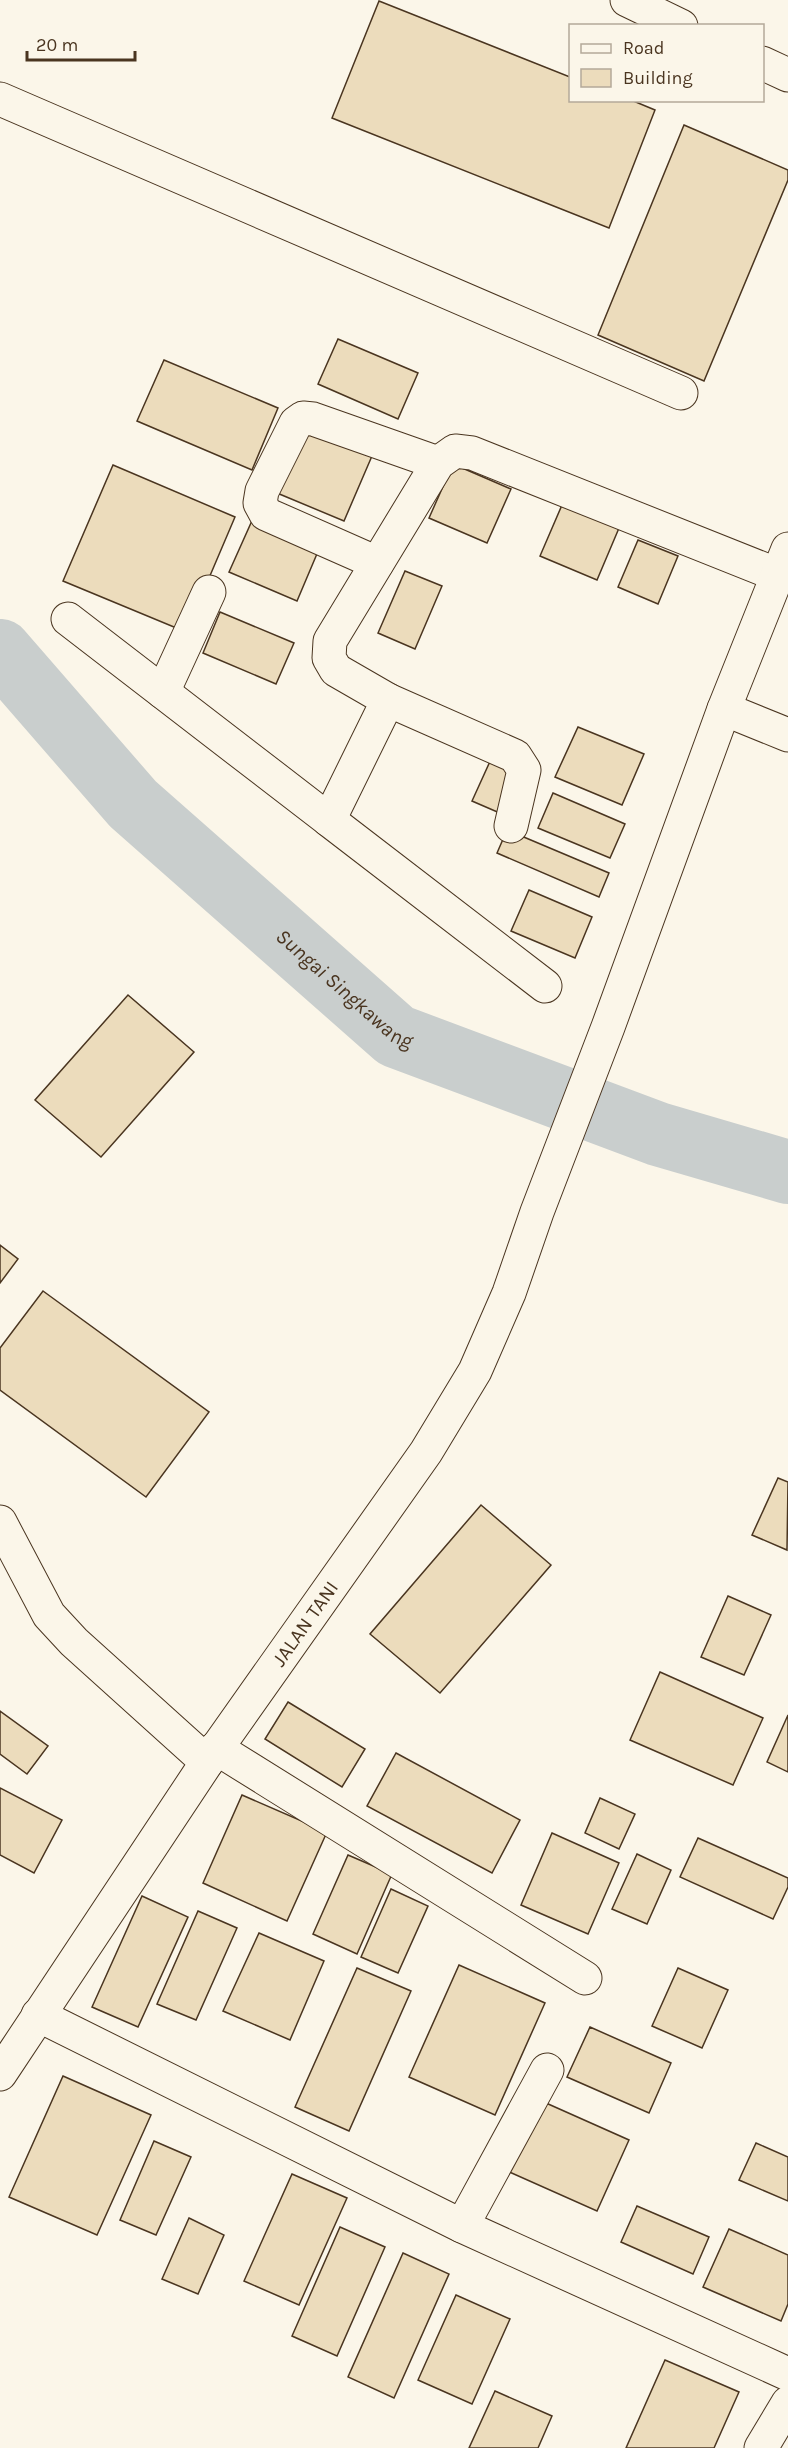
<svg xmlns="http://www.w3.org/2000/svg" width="788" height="2448" font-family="Karla,sans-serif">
<rect width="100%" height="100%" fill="#fbf6e9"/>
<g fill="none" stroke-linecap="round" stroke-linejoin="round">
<path stroke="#c9cecd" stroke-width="64" id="s1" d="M0,651L133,804L396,1036L658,1134L788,1172"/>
</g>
<g fill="#ecdcbc" stroke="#4a3520" stroke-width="1.5">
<polygon points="379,1 570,77 570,100 631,100 655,110 609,228 332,118"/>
<polygon points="684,125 788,170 788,180 704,381 598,335"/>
<polygon points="338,339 418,373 398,419 318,384"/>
<polygon points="164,360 278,408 252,470 137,421"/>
<polygon points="308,420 375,449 344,521 277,493"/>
<polygon points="453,464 511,489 487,543 429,518"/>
<polygon points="113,465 235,517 186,632 63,581"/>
<polygon points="565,498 622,521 597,580 540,556"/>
<polygon points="255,514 322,542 297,601 229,572"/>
<polygon points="638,540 678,556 658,604 618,587"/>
<polygon points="405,571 442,586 415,649 378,633"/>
<polygon points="220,612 294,643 276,684 203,653"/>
<polygon points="578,727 644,754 622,805 555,777"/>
<polygon points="492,757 521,769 502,814 472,801"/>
<polygon points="553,793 625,824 610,858 538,828"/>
<polygon points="507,830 609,873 599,897 497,853"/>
<polygon points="529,890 592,917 575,958 511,931"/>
<polygon points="128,995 194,1052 101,1157 35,1100"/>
<polygon points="0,1245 18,1259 0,1283"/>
<polygon points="43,1291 209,1412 146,1497 0,1390 0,1348"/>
<polygon points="778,1478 788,1482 787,1550 752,1535"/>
<polygon points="481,1505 551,1565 440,1693 370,1634"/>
<polygon points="728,1596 771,1615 744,1675 701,1657"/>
<polygon points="660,1672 763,1718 733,1785 630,1740"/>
<polygon points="288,1702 365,1749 342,1787 265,1739"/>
<polygon points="0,1711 48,1746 27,1774 0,1754"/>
<polygon points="788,1715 788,1772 767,1762"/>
<polygon points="396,1753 520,1820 492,1873 367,1806"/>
<polygon points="0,1788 62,1820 34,1873 0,1855"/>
<polygon points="242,1795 327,1832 287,1921 203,1883"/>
<polygon points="600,1798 635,1814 619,1849 585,1833"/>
<polygon points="552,1833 619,1863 588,1934 521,1905"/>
<polygon points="698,1838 788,1878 788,1887 773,1919 680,1877"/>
<polygon points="637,1854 671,1870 647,1924 612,1909"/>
<polygon points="348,1855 392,1874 357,1954 313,1934"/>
<polygon points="391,1889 428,1906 398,1973 361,1957"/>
<polygon points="142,1896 188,1917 138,2027 92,2007"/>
<polygon points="198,1911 237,1928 196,2020 157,2004"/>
<polygon points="259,1933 324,1961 290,2040 223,2011"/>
<polygon points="459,1965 545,2003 495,2115 409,2077"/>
<polygon points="357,1968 411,1991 349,2131 295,2107"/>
<polygon points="678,1968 728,1990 702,2048 652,2026"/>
<polygon points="590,2027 671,2063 649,2113 567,2077"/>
<polygon points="63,2076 151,2115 97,2235 9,2197"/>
<polygon points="537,2099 629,2140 597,2211 505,2170"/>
<polygon points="154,2141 191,2157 156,2235 120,2220"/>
<polygon points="756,2143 788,2157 788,2201 739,2180"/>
<polygon points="292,2174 347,2198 299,2305 244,2281"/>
<polygon points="637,2206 709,2237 693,2274 621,2242"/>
<polygon points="189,2218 224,2235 198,2294 162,2279"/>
<polygon points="340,2227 385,2247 337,2356 292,2336"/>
<polygon points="729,2229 788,2255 788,2304 781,2321 703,2287"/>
<polygon points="403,2253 449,2274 394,2398 348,2377"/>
<polygon points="456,2295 510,2319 472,2404 418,2380"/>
<polygon points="665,2360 739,2392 714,2448 626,2448"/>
<polygon points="495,2391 552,2416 538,2448 469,2448"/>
</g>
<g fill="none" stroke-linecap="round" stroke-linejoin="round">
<defs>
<g id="minor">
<polyline points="0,99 681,393"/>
<polyline points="377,563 266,514 260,503 262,491 296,423 303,418 313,419 438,463"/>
<polyline points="68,619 329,820 388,700 336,670 329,658 330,641 438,463 455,451 472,453 778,575"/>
<polyline points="163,692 209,592"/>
<polyline points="388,700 515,756 524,770 511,826"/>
<polyline points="724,709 788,735"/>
<polyline points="329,820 545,986"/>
<polyline points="0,1522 49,1615 74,1642 207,1762"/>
<polyline points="216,1748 585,1978"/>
<polyline points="38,2015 462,2226 788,2374"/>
<polyline points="462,2226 547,2070"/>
<polyline points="761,2448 788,2403"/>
</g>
<g id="highway">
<polyline points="627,0 681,26"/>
<polyline points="762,63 788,75"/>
<path id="s2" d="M0,2074L207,1762L426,1452L475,1371L509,1293L537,1212L608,1027L724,709L788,549"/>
</g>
</defs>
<use href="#minor" stroke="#4a3520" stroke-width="35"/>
<use href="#highway" stroke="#4a3520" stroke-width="35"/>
<use href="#minor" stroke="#fbf6e9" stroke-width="33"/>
<use href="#highway" stroke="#fbf6e9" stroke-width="33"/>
</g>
<g text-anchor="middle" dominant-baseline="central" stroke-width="4.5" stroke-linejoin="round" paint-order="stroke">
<g font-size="20" fill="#4a3520" stroke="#fbf6e9">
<text stroke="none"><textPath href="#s2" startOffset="544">JALAN TANI</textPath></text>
</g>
<g font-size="21" font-style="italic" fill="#4a3520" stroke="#fbf6e9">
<text stroke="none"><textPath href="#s1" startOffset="484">Sungai Singkawang</textPath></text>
</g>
</g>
<rect x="569" y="24" width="195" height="78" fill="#fbf6e9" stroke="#b4a999" stroke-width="1.5"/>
<rect x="581" y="44" width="30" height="9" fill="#fbf6e9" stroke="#b4a999" stroke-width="1.5"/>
<text x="623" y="54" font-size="18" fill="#4a3520">Road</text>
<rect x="581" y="69" width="30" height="18" fill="#ecdcbc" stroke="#b4a999" stroke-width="1.5"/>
<text x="623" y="84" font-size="18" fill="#4a3520">Building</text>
<path d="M27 51v9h108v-9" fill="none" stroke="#4a3520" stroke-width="3"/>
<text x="36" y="51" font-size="18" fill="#4a3520" stroke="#fbf6e9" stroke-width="4.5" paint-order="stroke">20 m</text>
</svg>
